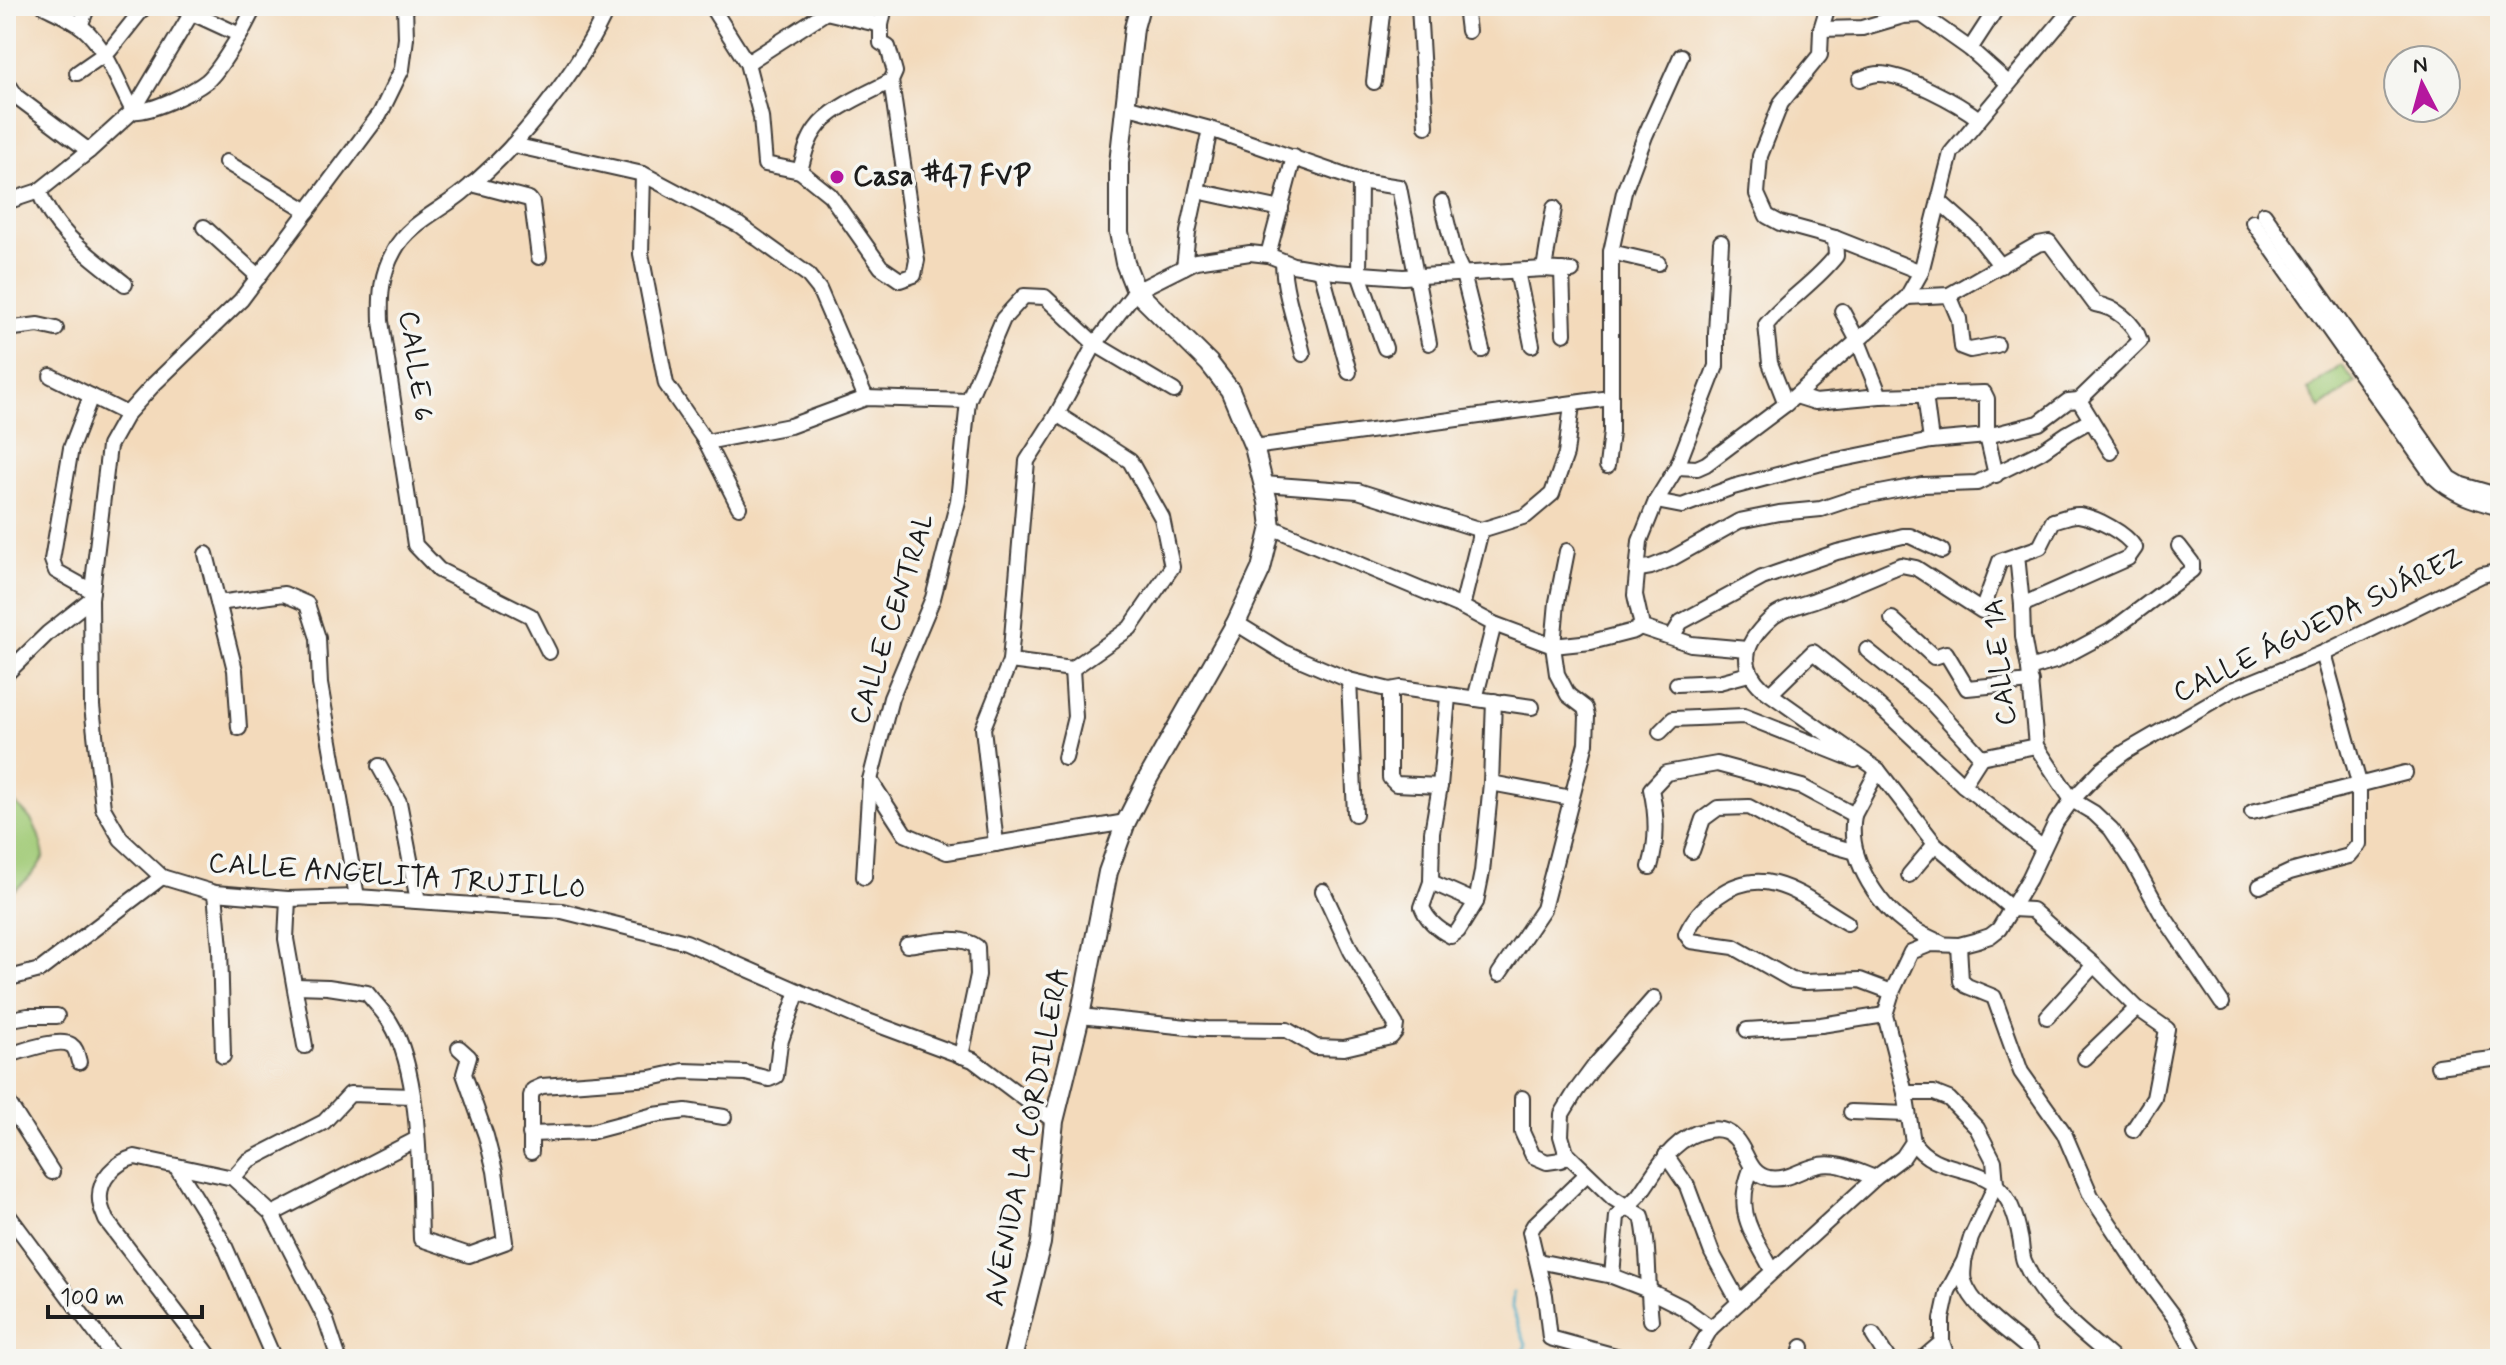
<svg xmlns="http://www.w3.org/2000/svg" width="2506" height="1365" font-family="Mynerve,sans-serif">
<rect width="100%" height="100%" fill="#f6f6f2"/>
<filter id="ink" filterUnits="userSpaceOnUse"><feTurbulence type="fractalNoise" baseFrequency=".0125" numOctaves="2"/><feDisplacementMap in="SourceGraphic" scale="16" xChannelSelector="R" yChannelSelector="G"/><feConvolveMatrix kernelMatrix="1 2 1 2 8 2 1 2 1" color-interpolation-filters="sRGB"/></filter>
<filter id="wash" filterUnits="userSpaceOnUse"><feTurbulence type="fractalNoise" baseFrequency=".006" numOctaves="4" result="noise"/><feDisplacementMap in="SourceGraphic" scale="32" xChannelSelector="R" yChannelSelector="G"/><feGaussianBlur stdDeviation="1.8" result="paint"/><feColorMatrix in="noise" values="0 0 0 0 0 0 0 0 0 0 0 0 0 0 0 0 0 1.4 0 .05"/><feComposite in="paint" operator="in"/></filter>
<g filter="url(#wash)">
<rect width="100%" height="100%" fill="#f3dabb"/>
<g fill="#a0ca76" stroke="#5e7349" stroke-width="2">
<polygon points="2342,365 2355,383 2320,408 2308,390"/>
<path d="M6,796C31,815 38,825 44,856C35,874 23,885 6,895Z"/>
</g>
<g fill="none" stroke-linecap="round" stroke-linejoin="round">
<polyline stroke="#42a8c2" stroke-width="3" points="1513,1292 1512,1308 1526,1345 1520,1359"/>
</g>
</g>
<g filter="url(#ink)">
<g fill="none" stroke-linecap="round" stroke-linejoin="round">
<defs>
<g id="minor">
<path d="M44,6C57,13 72,19 83,28C106,47 119,85 133,111C150,113 193,92 207,81C219,71 231,48 240,35"/>
<polyline points="177,6 240,35 255,6"/>
<polyline points="405,6 406,38 402,69 380,114 241,300 154,384 127,414 109,446 91,599 92,706 103,808 121,839 162,877 215,893 288,899 357,897 562,911 686,942 857,1017 973,1060 1054,1121"/>
<polyline points="711,6 747,63 761,117 765,164 800,171"/>
<polyline points="821,6 826,12 881,25"/>
<path d="M885,6L881,25V43L888,47L895,72L891,81L917,260L914,275L900,280L881,267L830,195L800,171C804,156 807,141 816,129C830,108 869,93 891,81"/>
<polyline points="1419,6 1426,126"/>
<polyline points="1465,6 1468,31"/>
<polyline points="1828,6 1821,29 1820,55 1781,103 1760,156 1757,194 1767,216 1780,223 1835,238 1921,272"/>
<polyline points="6,18 10,6"/>
<polyline points="80,26 88,6"/>
<polyline points="1821,29 1862,28 1903,16 1922,15 1970,49 2008,83"/>
<polyline points="1970,49 1998,6"/>
<polyline points="747,63 826,12"/>
<polyline points="77,73 110,50 145,6"/>
<path d="M1860,79C1866,77 1873,74 1879,74C1905,74 1958,103 1979,119"/>
<polyline points="6,81 17,97 89,151 133,111 191,14"/>
<polyline points="1374,82 1383,6"/>
<polyline points="1125,106 1210,129 1360,181 1399,187 1429,343"/>
<polyline points="513,145 643,174 739,225 807,274 819,289 866,398"/>
<path d="M89,151L39,191C53,232 93,258 125,284"/>
<polyline points="226,162 308,211"/>
<polyline points="643,174 641,254 666,384 706,442 739,507"/>
<polyline points="1360,181 1359,274 1385,348"/>
<polyline points="472,184 529,199 532,203 539,257"/>
<polyline points="1197,191 1281,209"/>
<polyline points="1939,201 1974,232 2001,266"/>
<polyline points="6,202 39,191"/>
<polyline points="1442,202 1456,259 1463,274 1482,350"/>
<polyline points="2264,214 2450,478 2462,485 2500,496"/>
<path d="M2253,222L2433,476C2453,495 2474,501 2500,508"/>
<polyline points="204,227 259,277"/>
<polyline points="1268,255 1294,157"/>
<path d="M1283,263C1284,293 1296,324 1303,354"/>
<polyline points="1658,263 1611,252 1624,192 1645,136 1681,56"/>
<polyline points="1184,267 1188,232 1210,129"/>
<polyline points="1544,269 1554,208"/>
<polyline points="1321,270 1349,372"/>
<polyline points="1562,270 1564,334"/>
<polyline points="1517,271 1532,345"/>
<polyline points="1949,295 1959,319 1962,347 1970,350 1997,345"/>
<path d="M1907,297L1949,295L2038,244L2049,242L2095,304C2115,307 2134,322 2140,341L2079,400"/>
<polyline points="1842,311 1858,341 1880,396"/>
<polyline points="6,329 38,325 56,329"/>
<polyline points="51,376 127,414"/>
<polyline points="1925,395 1931,441"/>
<polyline points="91,396 71,448 52,560 56,571 92,591"/>
<polyline points="1796,396 1815,402 1880,396 1984,393 1987,399 1987,436 1996,475"/>
<path d="M1786,404L1770,363L1766,325C1787,299 1815,283 1836,256L1835,238"/>
<polyline points="706,442 790,426 866,398 968,401"/>
<polyline points="1254,447 1610,398"/>
<polyline points="1607,466 1611,432 1611,252"/>
<polyline points="1677,467 1697,468 1706,464 1786,404 1907,297 1921,272 1951,153 2074,6"/>
<polyline points="1264,484 1358,491 1481,530 1526,516 1552,494 1566,454 1572,404"/>
<polyline points="1656,501 1682,506 1733,487 1818,464 1931,441 1987,436 2039,423 2068,401 2079,400 2111,452"/>
<polyline points="1271,527 1462,607 1494,624 1553,646 1591,642 1634,631 1640,627 1641,622 1635,595 1640,541 1656,501 1677,467 1716,366 1716,333 1721,242"/>
<polyline points="206,554 235,670 239,728"/>
<polyline points="2017,555 2022,605 2023,636 2029,669 2036,746 2072,800 2094,813 2111,829 2132,860 2160,911 2222,1003"/>
<polyline points="1639,569 1651,567 1671,559 1739,521 1779,513 1821,509 1854,498 1922,485 1977,483 2040,452 2068,433 2091,420"/>
<polyline points="218,603 284,594 307,604 318,638 320,684 357,897"/>
<polyline points="1462,607 1481,530"/>
<polyline points="1892,619 1934,657 1946,653 1967,688 2031,682"/>
<polyline points="1236,623 1283,652 1349,680 1390,690"/>
<polyline points="1640,627 1691,644 1747,649"/>
<polyline points="1672,637 1681,622 1762,578 1837,552 1903,536 1910,536 1942,551"/>
<polyline points="1867,650 1930,701 1981,757"/>
<path d="M549,652L531,616L439,570L415,545L381,321C380,296 381,274 394,251C408,224 440,211 463,192C515,151 582,67 608,6"/>
<polyline points="1010,661 1072,669 1130,628 1172,567 1162,518 1130,461 1057,414"/>
<polyline points="2029,669 2055,661 2111,631 2192,570 2192,563 2179,546"/>
<polyline points="6,674 48,633 91,599"/>
<polyline points="1349,680 1355,814"/>
<polyline points="1677,684 1719,682 1749,674"/>
<polyline points="1771,693 1813,652 1876,703 1963,785 2043,848"/>
<path d="M1448,697L1440,786L1432,832L1431,882L1422,907C1427,920 1439,930 1451,936L1458,931L1476,902L1482,872L1491,783L1494,701"/>
<polyline points="1475,699 1494,624"/>
<polyline points="1660,732 1673,719 1744,716 1855,760"/>
<polyline points="1065,758 1075,717 1072,669"/>
<polyline points="379,766 399,802 418,901"/>
<polyline points="870,780 905,834 947,852 1126,822"/>
<polyline points="1491,783 1571,798"/>
<polyline points="1963,785 1981,757 2036,746"/>
<polyline points="1440,786 1396,784 1390,778 1390,690 1401,688 1532,707"/>
<polyline points="2252,812 2405,773"/>
<polyline points="1854,815 1878,770 1874,768"/>
<polyline points="996,844 983,728 1010,661 1027,461 1057,414 1095,344 1136,291 1196,261 1250,253 1268,255 1293,265 1335,272 1403,277 1544,269 1572,271"/>
<polyline points="1692,851 1703,819 1718,808 1749,807 1805,838 1856,852"/>
<path d="M1650,867C1658,840 1657,815 1651,789L1666,773L1717,764L1802,787L1854,815C1846,859 1880,911 1918,932C1925,936 1933,939 1941,943"/>
<polyline points="1909,875 1935,844"/>
<polyline points="864,877 870,780 891,698 933,598 958,501 968,401 1003,319 1024,296 1045,297 1095,344 1174,391"/>
<polyline points="1431,882 1476,902"/>
<polyline points="2260,886 2290,872 2349,856 2359,844 2359,783 2323,653"/>
<polyline points="215,893 220,948 223,1056"/>
<polyline points="288,899 286,939 305,1046"/>
<path d="M2012,909L1935,844L1878,770L1762,688C1735,662 1748,638 1774,616C1786,607 1806,604 1820,598C1848,588 1874,576 1901,565L1916,568L1982,611L2000,561L2040,547L2053,521C2061,519 2071,514 2079,515C2097,518 2126,533 2135,548L2128,558L2022,605"/>
<polyline points="2012,909 2032,910 2094,965 2137,1008 2167,1029 2154,1098 2133,1130"/>
<path d="M1847,923C1805,898 1766,861 1718,896C1703,907 1693,918 1686,934L1691,941L1734,947L1792,980L1804,982L1860,980L1892,992"/>
<path d="M907,945C927,943 960,933 977,947L978,975L961,1056"/>
<polyline points="1959,945 1961,981 1967,986 1994,997 2021,1072 2064,1133 2091,1196 2149,1283 2176,1319 2198,1359"/>
<polyline points="1499,974 1543,909 1586,743 1587,716 1585,708 1568,695 1557,674 1553,646 1557,602 1567,551"/>
<polyline points="6,979 40,970 162,877"/>
<path d="M296,986L328,987L367,993C374,1002 384,1012 390,1022C422,1073 419,1179 421,1239L469,1255L505,1242L495,1171L486,1136L464,1074L469,1057L459,1048"/>
<polyline points="1080,1016 1207,1029 1287,1030 1316,1047 1344,1048 1391,1037 1395,1032 1396,1025 1351,951 1323,891"/>
<polyline points="2047,1017 2094,965"/>
<polyline points="6,1020 28,1016 57,1016"/>
<polyline points="1747,1030 1821,1025 1885,1015"/>
<path d="M6,1056C20,1052 58,1037 71,1045C77,1049 77,1056 79,1062"/>
<polyline points="2085,1058 2137,1008"/>
<polyline points="2438,1066 2500,1058"/>
<polyline points="1905,1093 1934,1093 1949,1099 1977,1128 1994,1161 1996,1184 1971,1238 1964,1261 1948,1291 1942,1319 1942,1342 1948,1359"/>
<polyline points="1522,1098 1522,1132 1533,1156 1547,1162 1561,1160 1566,1153"/>
<polyline points="6,1099 52,1172"/>
<polyline points="1851,1112 1908,1114"/>
<polyline points="530,1134 590,1132 654,1115 686,1111 724,1117"/>
<path d="M1913,1142C1934,1174 1976,1164 1998,1187C2010,1199 2017,1220 2020,1237C2022,1244 2021,1253 2024,1261C2041,1302 2080,1331 2113,1359"/>
<polyline points="531,1152 531,1096 533,1090 542,1086 651,1078 683,1071 746,1073 769,1079 776,1076 780,1043 798,991"/>
<polyline points="1666,1155 1687,1186 1712,1253 1739,1302"/>
<polyline points="176,1166 223,1242 274,1359"/>
<path d="M1751,1169C1734,1213 1752,1231 1772,1270"/>
<polyline points="1587,1174 1534,1225 1530,1232 1545,1295 1550,1338 1627,1359"/>
<polyline points="233,1178 248,1161 324,1122 350,1094 413,1096"/>
<polyline points="6,1212 115,1359"/>
<polyline points="272,1214 417,1139"/>
<polyline points="1538,1261 1612,1276 1648,1290 1682,1307 1711,1328"/>
<path d="M1964,1262C1964,1268 1962,1275 1964,1281C1973,1309 2009,1331 2030,1350L2035,1359"/>
<path d="M1612,1276L1617,1216C1624,1209 1632,1203 1639,1195C1658,1169 1672,1136 1708,1130C1718,1128 1728,1130 1735,1138C1748,1152 1748,1174 1769,1178C1787,1181 1799,1170 1816,1166C1836,1160 1856,1171 1875,1178"/>
<path d="M1651,1320C1647,1285 1650,1250 1642,1216L1613,1198L1566,1153L1561,1136L1562,1114L1576,1091L1596,1064L1654,998"/>
<polyline points="1873,1335 1888,1359"/>
<path d="M212,1359L106,1220C104,1214 100,1207 100,1200C98,1179 116,1162 135,1157L233,1178L272,1214L326,1320L339,1359"/>
<polyline points="1693,1359 1711,1328 1875,1178 1903,1157 1913,1142 1905,1093 1885,1015 1892,992 1911,952 1931,944 1959,945 1978,940 1990,936 1999,929 2029,879 2056,822 2072,800 2101,770 2125,752 2232,690 2323,653 2482,575 2500,571"/>
<polyline points="1799,1359 1802,1347"/>
<polyline points="1922,1359 1942,1342"/>
</g>
<polyline id="major" points="1012,1359 1041,1243 1054,1121 1080,1016 1108,872 1126,822 1147,780 1236,623 1261,569 1271,527 1268,502 1254,447 1230,390 1209,363 1136,291 1125,263 1119,232 1119,163 1134,28 1140,6"/>
</defs>
<use href="#minor" stroke="#3c3834" stroke-width="18"/>
<use href="#major" stroke="#3c3834" stroke-width="22"/>
<use href="#minor" stroke="#fff" stroke-width="14"/>
<use href="#major" stroke="#fff" stroke-width="18"/>
</g>
</g>
<circle fill="#b5179e" stroke="#f6f6f2" stroke-width="3" cx="837" cy="177" r="8"/>
<g text-anchor="middle" dominant-baseline="central" stroke-width="7" stroke-linejoin="round" paint-order="stroke">
<g font-size="28" font-weight="bold" fill="#1c1c1c" stroke="#f6f6f2" text-anchor="start">
<text x="853" y="177">Casa #47 FVP</text>
</g>
<g font-size="28" fill="#1c1c1c" stroke="#f6f6f2">
<text transform="translate(415 366) rotate(82)">CALLE 6</text>
<text transform="translate(893 619) rotate(-72)">CALLE CENTRAL</text>
<text transform="translate(2318 626) rotate(-26)">CALLE ÁGUEDA SUÁREZ</text>
<text transform="translate(2001 662) rotate(-96)">CALLE 1A</text>
<text transform="translate(397 877) rotate(4)">CALLE ANGELITA TRUJILLO</text>
<text transform="translate(1028 1137) rotate(-79)">AVENIDA LA CORDILLERA</text>
</g>
</g>
<rect width="2506" height="1365" fill="none" stroke="#f6f6f2" stroke-width="32"/>
<g transform="translate(2422 84) rotate(354)"><circle r="38" fill="#f6f6f2" stroke="#9f9f9c" stroke-width="2"/>
<path d="M0-6L14 30L0 20L-14 30Z" fill="#b5179e"/>
<text y="-12" font-size="22" font-weight="bold" text-anchor="middle" fill="#1c1c1c">N</text>
</g>
<path d="M48 1305v12h154v-12" fill="none" stroke="#1c1c1c" stroke-width="4"/>
<text x="60" y="1305" font-size="24" fill="#1c1c1c" stroke="#f6f6f2" stroke-width="6" paint-order="stroke">100 m</text>
</svg>
